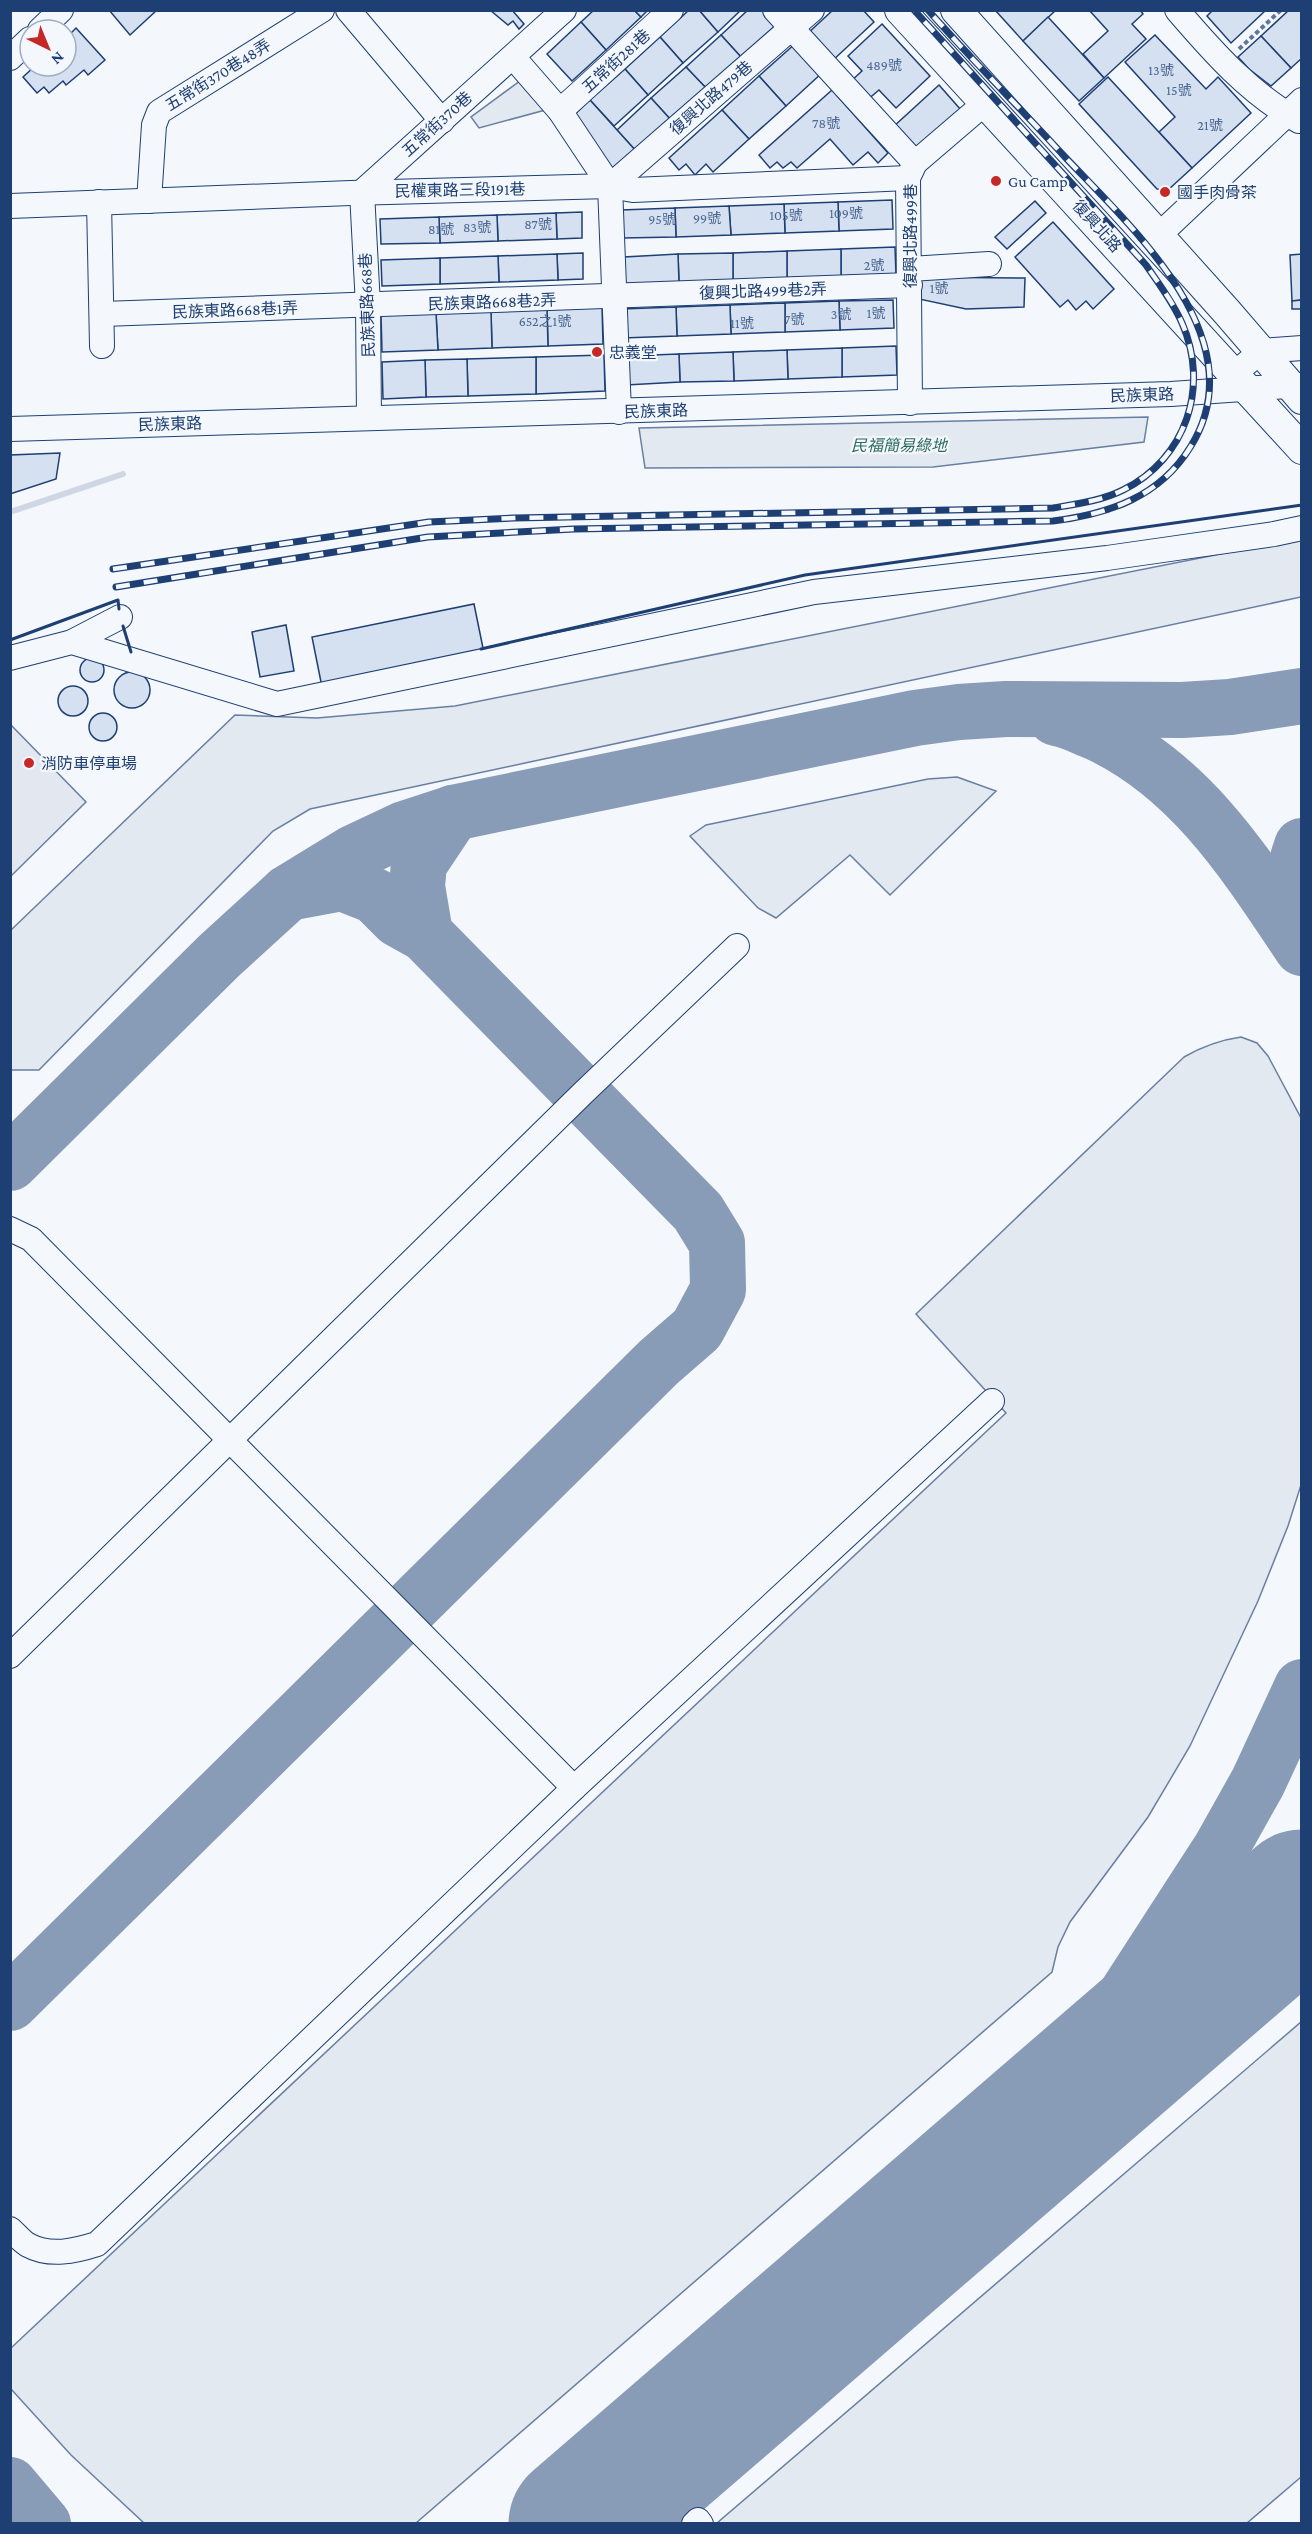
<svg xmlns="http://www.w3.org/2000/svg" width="1312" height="2534" font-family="'Crimson Pro','Noto Sans TC',serif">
<rect width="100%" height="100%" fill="#f4f7fb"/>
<g fill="#e3e9f0" stroke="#687fa3" stroke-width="1.5">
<polygon points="524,78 549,109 479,128 471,117"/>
<polygon points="1148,417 1144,442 933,467 645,468 639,428"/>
<polygon points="1301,538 1301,597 310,809 273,831 39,1070 11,1070 11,930 235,715 317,718 455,706"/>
<polygon points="957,777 996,791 890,895 850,855 776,918 758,908 690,836 706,825 928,779"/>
<path d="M1241,1037L1257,1043L1268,1056L1301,1118V1485L1288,1526L1258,1601L1190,1746L1148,1817L1070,1922L1058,1947L1052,1972L416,2523H144L71,2455L11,2389V2348L1006,1413L916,1314L1184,1057C1203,1046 1220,1040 1241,1037Z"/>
<polygon points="1301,2022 1301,2477 1247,2523 717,2523"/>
</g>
<polygon fill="#e3e8f0" stroke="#687fa3" stroke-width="1.5" points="11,725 86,802 11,876"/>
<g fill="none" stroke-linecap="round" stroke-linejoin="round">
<polyline stroke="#cfd7e4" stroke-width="6" points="10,512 123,474"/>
<g stroke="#889bb7" stroke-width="56">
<path d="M1056,718C1070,720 1082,727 1095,732C1190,775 1246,864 1302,948"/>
<polyline points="425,934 417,886 419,864 453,813"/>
<path d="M1301,942C1288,906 1289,883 1302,846"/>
<polyline points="10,1163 219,956 288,893 355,852 404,829 453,813 915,718 959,712 1006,709 1182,710 1230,707 1302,696"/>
<polyline points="10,2003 659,1362 697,1329 718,1290 717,1243 698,1212 425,934 398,919 375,896 342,883 288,893"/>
<polyline points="10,2485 43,2524"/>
<polyline points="563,2524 906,2241 1080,2055 1122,2001 1221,1848 1258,1782 1302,1687"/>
</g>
<polyline stroke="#889bb7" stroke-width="141" points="579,2524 1302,1900"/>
</g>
<g fill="#d5e0f0" stroke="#1d3f73" stroke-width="1.5">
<polygon points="109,10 157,10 130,35"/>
<polygon points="490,10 512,10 524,24 519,29 513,21 508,25"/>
<polygon points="594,10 634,10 641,17 606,50 581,22"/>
<polygon points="634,10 648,10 641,17"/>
<polygon points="689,10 699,10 718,32 683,63 660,37"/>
<polygon points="699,10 741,10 718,32"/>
<polygon points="748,10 762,10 775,26 741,57 721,35"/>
<polygon points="833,10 863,10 874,22 831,62 806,35"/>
<polygon points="995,10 1056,10 1023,41"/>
<polygon points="1089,10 1140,10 1143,14 1132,24 1146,39 1104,78 1083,54 1108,31"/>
<polygon points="1213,10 1266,10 1231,43 1207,16"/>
<polygon points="1289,10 1302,10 1302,58 1291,68 1261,36"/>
<polygon points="1048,17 1104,78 1079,101 1023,41"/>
<polygon points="581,22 606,50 572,81 547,54"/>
<polygon points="882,24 930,76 896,108 879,90 866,101 850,82 862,71 848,56"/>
<polygon points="76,28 105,60 88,75 84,70 66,85 63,81 49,93 44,87 37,93 23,77 35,66 66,66 66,38"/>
<polygon points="721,35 741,57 706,88 686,67"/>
<polygon points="1155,35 1206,89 1218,77 1251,113 1192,168 1159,132 1175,117 1125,62"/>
<polygon points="1261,36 1291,68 1271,86 1249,69 1238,57"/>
<polygon points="660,37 683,63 648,95 625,69"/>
<polygon points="796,43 823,72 786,106 759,76"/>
<polygon points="686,67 706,88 671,120 651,98"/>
<polygon points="625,69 648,95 614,126 590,100"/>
<polygon points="759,76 786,106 749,139 722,110"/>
<polygon points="1108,77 1192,168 1168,190 1157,189 1079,104"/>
<polygon points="939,85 961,110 915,152 893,127"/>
<polygon points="832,90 888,153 878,163 868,152 853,165 830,139 797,168 791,162 783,168 777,162 770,168 759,155"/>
<polygon points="651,98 671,120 636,151 617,130"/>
<polygon points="590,100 636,151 612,173 572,117"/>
<polygon points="722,110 749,139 713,172 706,164 695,175 686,164 679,170 669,158"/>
<polygon points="892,200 893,229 839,231 838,202"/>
<polygon points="1035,201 1046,213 1007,249 995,237"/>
<polygon points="838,202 839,231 785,233 784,204"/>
<polygon points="784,204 785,233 731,235 729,206"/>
<polygon points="729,206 731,235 676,237 675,208"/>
<polygon points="675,208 676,237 622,238 621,210"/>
<polygon points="582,212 582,238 557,239 556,213"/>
<polygon points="556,213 557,239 498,241 497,215"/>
<polygon points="497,215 498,241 440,243 439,217"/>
<polygon points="439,217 440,243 381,244 380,219"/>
<polygon points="1053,222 1114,289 1093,309 1086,301 1076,310 1068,300 1060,307 1015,257"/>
<polygon points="895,247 896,275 841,277 841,249"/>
<polygon points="841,249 841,277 787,279 787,251"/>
<polygon points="787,251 787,279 733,281 733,253"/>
<polygon points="583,253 583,279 558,280 557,254"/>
<polygon points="733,253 733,281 679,283 678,254"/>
<polygon points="557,254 558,280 499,282 498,256"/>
<polygon points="678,254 679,283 625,285 624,257"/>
<polygon points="1302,254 1302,300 1292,301 1290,255"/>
<polygon points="498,256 499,282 440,284 440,258"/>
<polygon points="440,258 440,284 382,286 381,260"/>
<polygon points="918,277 1025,278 1024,307 966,309 919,299"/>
<polygon points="893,300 894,328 840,330 839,301"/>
<polygon points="1301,300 1301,309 1292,309 1292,301"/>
<polygon points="839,301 840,330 785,332 785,303"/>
<polygon points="785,303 785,332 731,334 730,305"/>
<polygon points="730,305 731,334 677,336 676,307"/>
<polygon points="602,307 603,344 548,346 547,309"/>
<polygon points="676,307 677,336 623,338 622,309"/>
<polygon points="547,309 548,346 492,348 491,311"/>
<polygon points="491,311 492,348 438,350 436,313"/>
<polygon points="436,313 438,350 382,352 381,315"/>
<polygon points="896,346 897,375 842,377 842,348"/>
<polygon points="842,348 842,377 788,379 787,350"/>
<polygon points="787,350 788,379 734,381 733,352"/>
<polygon points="733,352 734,381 680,382 679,354"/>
<polygon points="679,354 680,382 626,385 625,356"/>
<polygon points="604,355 605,391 536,394 536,357"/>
<polygon points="536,357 536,394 468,396 467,359"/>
<polygon points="467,359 468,396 426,397 425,360"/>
<polygon points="425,360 426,397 383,399 382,362"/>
<polygon points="60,453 56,479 10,494 10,455"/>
<polygon points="474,604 484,653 322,687 312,637"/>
<polygon points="286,625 294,671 260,677 252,632"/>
<circle cx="92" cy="670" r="12"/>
<circle cx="132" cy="690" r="18"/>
<circle cx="73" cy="701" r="15"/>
<circle cx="103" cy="727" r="14"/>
</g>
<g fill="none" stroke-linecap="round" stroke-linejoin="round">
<defs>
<g id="minor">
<polyline points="348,10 442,121"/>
<polyline points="775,10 915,163"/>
<path d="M1177,10C1213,52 1250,94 1299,121"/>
<polyline points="40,30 61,10"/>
<polyline points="513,57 560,111 610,186 619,412"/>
<polyline points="10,58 30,39"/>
<polyline points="560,111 671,10"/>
<polyline points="610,186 812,10"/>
<polyline points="149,201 154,125 159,112 322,10"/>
<polyline points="99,202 102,346"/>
<polyline points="10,206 351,193 610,186 633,190 908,178"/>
<polyline points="1158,236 1302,100"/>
<polyline points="910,269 989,264"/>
<polyline points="103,314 910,285"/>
<polyline points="1233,375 1261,351 1302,348"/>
<polyline points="910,403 908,178 915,163 985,103"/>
<polyline points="369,418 368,306 362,192 564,10"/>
<polyline points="10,429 1171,394 1302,385"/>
<polyline points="72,642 120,617"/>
<polyline points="10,658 72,642 277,704 814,592 1107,558 1274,534 1302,528"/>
<polyline points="10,1229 31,1239 574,1788"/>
<polyline points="10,1656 582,1094 737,946"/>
<path d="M10,2229C16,2234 22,2242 28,2245C50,2257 75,2251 97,2244L574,1788L992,1401"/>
<polyline points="694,2524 698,2520 701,2524"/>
</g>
<g id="major">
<polyline points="900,10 1302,449"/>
<polyline points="956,10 1227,312 1302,399"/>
</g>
</defs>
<use href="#minor" stroke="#1d3f73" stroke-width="26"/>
<use href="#major" stroke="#1d3f73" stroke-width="32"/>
<polyline stroke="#5e769c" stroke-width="4" stroke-dasharray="4.5 3" stroke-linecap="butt" points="1239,49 1281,10"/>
<use href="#minor" stroke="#f4f7fb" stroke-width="24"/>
<use href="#major" stroke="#f4f7fb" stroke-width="30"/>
<defs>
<g id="rail">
<path d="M113,569L429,522L514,518L1053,508C1076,504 1101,501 1123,490C1186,459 1210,387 1182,323C1173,302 1159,284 1146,265L914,10"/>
<path d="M116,587L428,537L574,529L1053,521C1109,514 1160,497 1191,446C1257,339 1132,228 1065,157C1020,108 973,61 928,10"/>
</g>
</defs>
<use href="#rail" stroke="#1d3f73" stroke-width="7"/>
<use href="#rail" stroke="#f4f7fb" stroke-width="4.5" stroke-dasharray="14" stroke-linecap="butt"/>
<g stroke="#1d3f73" stroke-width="3">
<polyline points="123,626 131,652"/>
<polyline points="10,640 118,600 119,609"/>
<polyline points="481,649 805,575 1302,505"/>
</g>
</g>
<g fill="#c62828" stroke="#f4f7fb" stroke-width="2">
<circle cx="996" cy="181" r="6"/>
<circle cx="1165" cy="192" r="6"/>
<circle cx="597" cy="352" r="6"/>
<circle cx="29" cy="763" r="6"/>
</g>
<g text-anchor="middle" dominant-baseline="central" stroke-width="4.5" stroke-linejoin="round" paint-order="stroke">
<g font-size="14" fill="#4b6792">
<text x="884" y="65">489號</text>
<text x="1161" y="70">13號</text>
<text x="1179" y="90">15號</text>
<text x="826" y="123">78號</text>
<text x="1210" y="125">21號</text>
<text x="846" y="213">109號</text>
<text x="786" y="215">105號</text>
<text x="707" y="218">99號</text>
<text x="662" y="219">95號</text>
<text x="538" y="224">87號</text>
<text x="477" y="227">83號</text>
<text x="441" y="229">81號</text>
<text x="874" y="265">2號</text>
<text x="939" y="288">1號</text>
<text x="876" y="313">1號</text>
<text x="841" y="314">3號</text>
<text x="794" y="319">7號</text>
<text x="545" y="321">652之1號</text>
<text x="742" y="323">11號</text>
</g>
<g font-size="16" fill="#1d3f73" stroke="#f4f7fb">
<text transform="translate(616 61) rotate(-42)">五常街281巷</text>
<text transform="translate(218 75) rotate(-32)">五常街370巷48弄</text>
<text transform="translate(711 98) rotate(-41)">復興北路479巷</text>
<text transform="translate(437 124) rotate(-42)">五常街370巷</text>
<text transform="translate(460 190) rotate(-1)">民權東路三段191巷</text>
<text transform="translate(1097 226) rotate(48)">復興北路</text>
<text transform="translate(910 236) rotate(-90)">復興北路499巷</text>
<text transform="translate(763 291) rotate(-2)">復興北路499巷2弄</text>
<text transform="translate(492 302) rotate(-2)">民族東路668巷2弄</text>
<text transform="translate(367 305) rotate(-92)">民族東路668巷</text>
<text transform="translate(235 310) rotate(-2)">民族東路668巷1弄</text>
<text transform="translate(1142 395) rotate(-2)">民族東路</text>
<text transform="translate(656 411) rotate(-2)">民族東路</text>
<text transform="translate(170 424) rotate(-2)">民族東路</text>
</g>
<g font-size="16" fill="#1d3f73" stroke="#f4f7fb" text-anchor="start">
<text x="1008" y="181">Gu Camp</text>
<text x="1177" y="192">國手肉骨茶</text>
<text x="609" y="352">忠義堂</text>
<text x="41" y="763">消防車停車場</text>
</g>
<g font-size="16" font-style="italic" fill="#2c6c60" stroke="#f4f7fb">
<text x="899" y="445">民福簡易綠地</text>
</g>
</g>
<rect width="1312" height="2534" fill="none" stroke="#1d3f73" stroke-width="24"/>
<g transform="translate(48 48) rotate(137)"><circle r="28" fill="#f4f7fb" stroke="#9eadc5" stroke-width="1.5"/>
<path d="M0-4.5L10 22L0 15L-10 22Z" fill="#c62828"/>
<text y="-9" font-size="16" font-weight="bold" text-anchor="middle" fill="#1d3f73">N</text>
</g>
</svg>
